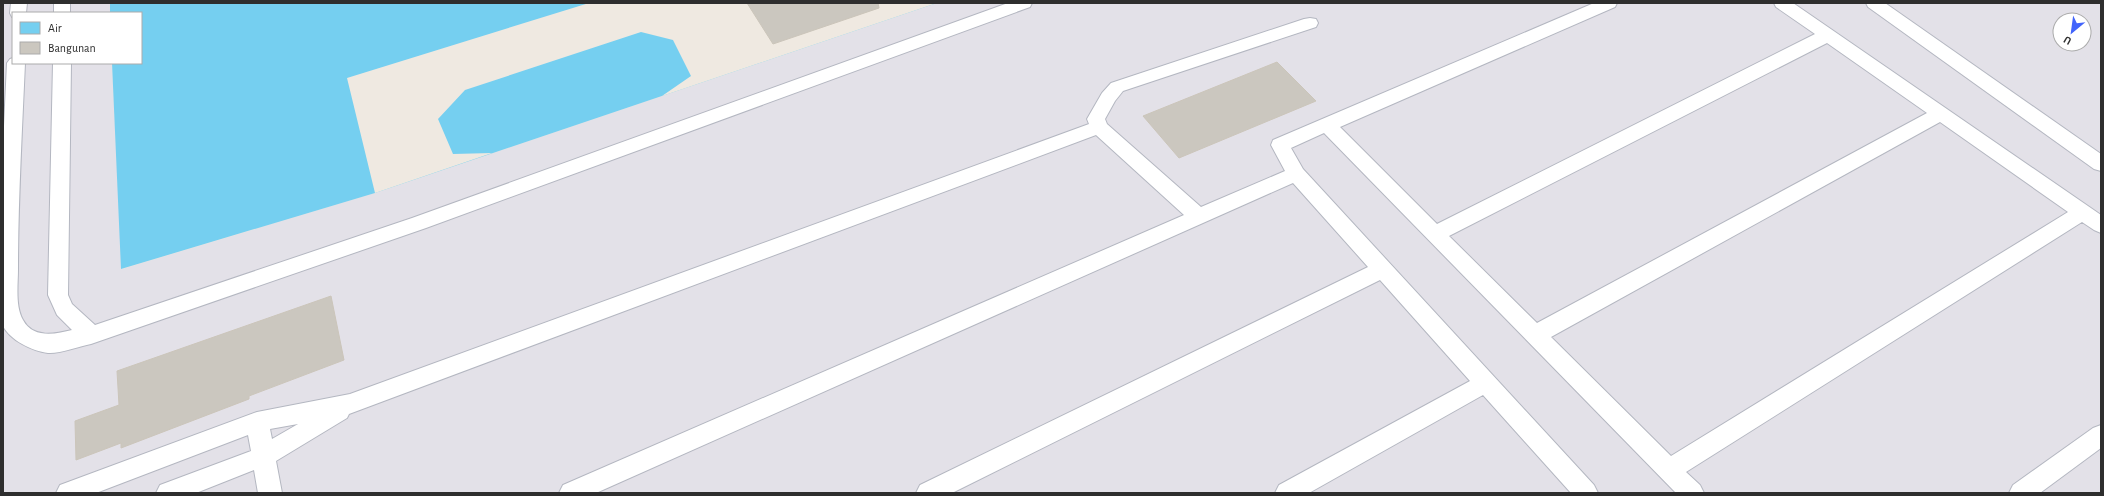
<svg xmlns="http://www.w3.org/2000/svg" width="2104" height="496" font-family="'Alegreya Sans',sans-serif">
<rect width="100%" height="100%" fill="#efe9e1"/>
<path fill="#e3e1e8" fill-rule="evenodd" d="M3,3H110V13H13V63H112L122,269L375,193L937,3H2101V493H3ZM2060,20H2084V44H2060Z"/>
<polygon fill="#75cff0" points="110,3 937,3 375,193 121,269 112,63 141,63 141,13 110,13"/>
<polygon fill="#efe9e1" points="589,3 937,3 662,96 691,76 673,40 641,32 465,90 438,119 453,154 492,153 375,193 347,78"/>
<g fill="#cbc7bf" stroke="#cbc5ba">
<polygon points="747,3 878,3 879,8 773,44"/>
<polygon points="1277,62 1316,101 1179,158 1143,116"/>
<polygon points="331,296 344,360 249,396 249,399 121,448 121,443 76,460 75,421 119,405 117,371"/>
</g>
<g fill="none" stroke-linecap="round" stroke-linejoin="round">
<defs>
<g id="service">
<polygon points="11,3 27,3 26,13 13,13 12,17 10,13"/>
<rect x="54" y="3" width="16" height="10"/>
<path d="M1008,3H1032L1030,7L426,228L91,344C80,346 59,354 48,353C32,351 10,340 3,326V147L7,63L10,59L13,58V63H25C22,132 18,201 18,269C18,285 15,306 23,320C33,339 56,334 72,330L57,315L48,295L53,63H71L68,295L72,304L95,325L412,218Z"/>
<path d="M1594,3H1617L1615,7L1340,127L1437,224L1815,34L1776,7L1774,3H1793L2101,215V233L2094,230L2082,222L1686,472L1700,485L1704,493H1676L1324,133L1291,148L1303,169L1594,485L1598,493H1571L1483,395L1309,493H1275L1279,485L1470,381L1380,280L952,493H916L920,485L1368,267L1293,183L596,493H559L563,485L1184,215L1096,135L349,414L347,418L276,461L282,493H258L254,470L196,493H156L160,485L251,451L248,435L96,493H56L60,485L257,412L350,394L1089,124L1087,119L1102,93L1111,83L1304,19L1310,18L1316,19L1318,23L1316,27L1123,91L1115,101L1105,119L1107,124L1201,207L1285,171L1271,145L1273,140ZM1827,43L1927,113L1537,323L1449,236ZM1940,122L2068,212L1671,456L1551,337ZM298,424L272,439L270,429Z"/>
<polygon points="1866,3 1885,3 2101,154 2101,171 2094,169 1868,7"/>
<polygon points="2101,425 2101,448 2040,493 2009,493 2013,485 2093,428"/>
</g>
</defs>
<use href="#service" stroke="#b4b7c1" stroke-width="2"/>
<use href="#service" fill="#fff" fill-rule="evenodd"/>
</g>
<rect width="2104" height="496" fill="none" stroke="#2e2e2e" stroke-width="8"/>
<rect x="12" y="12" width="130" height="52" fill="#ffffff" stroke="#ababab"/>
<rect x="20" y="22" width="20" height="12" fill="#75cff0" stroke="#ababab"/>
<text x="48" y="32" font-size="12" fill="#2e2e2e">Air</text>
<rect x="20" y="42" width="20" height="12" fill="#cbc7bf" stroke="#ababab"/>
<text x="48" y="52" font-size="12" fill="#2e2e2e">Bangunan</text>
<g transform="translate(2072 32) rotate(209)"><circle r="19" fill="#ffffff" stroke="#ababab"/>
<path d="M0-3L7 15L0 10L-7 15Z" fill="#4264fb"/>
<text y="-6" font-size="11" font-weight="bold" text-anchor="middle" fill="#2e2e2e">U</text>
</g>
</svg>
